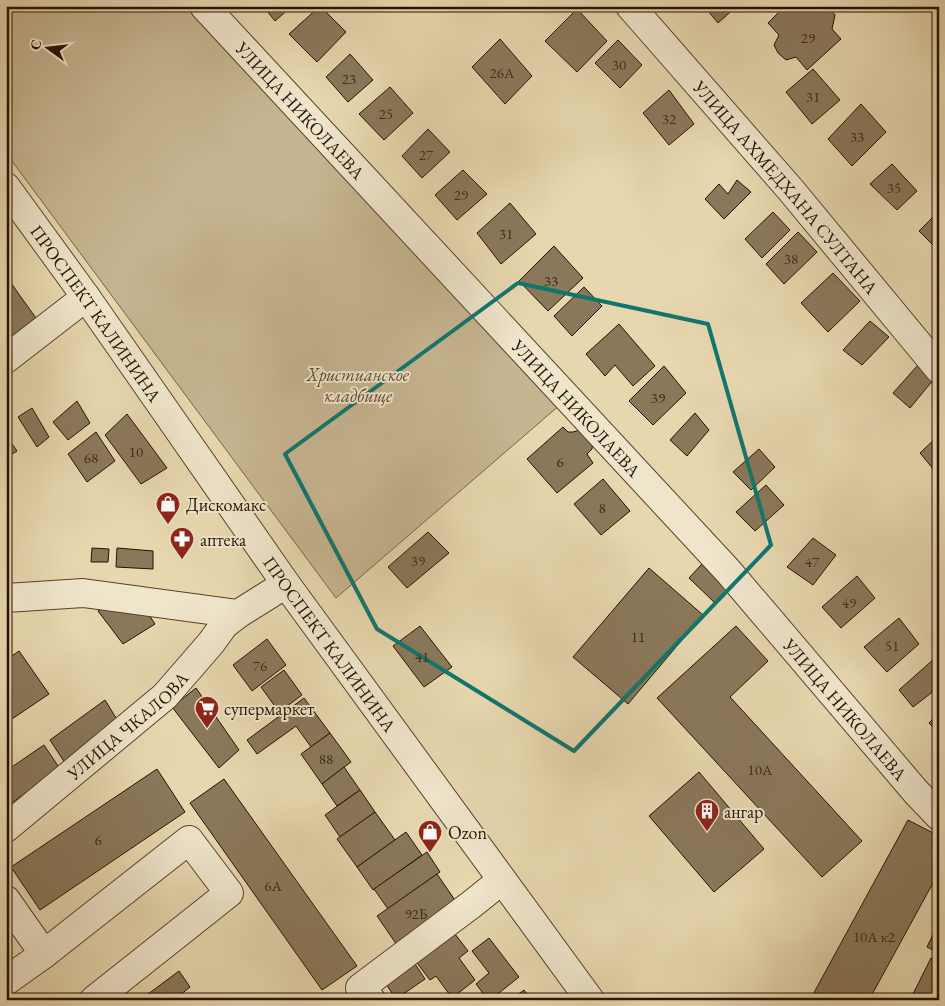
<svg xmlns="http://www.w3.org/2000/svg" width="945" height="1006" font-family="'EB Garamond',serif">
<rect width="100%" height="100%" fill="#e7d7af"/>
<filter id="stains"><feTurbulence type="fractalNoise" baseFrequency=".004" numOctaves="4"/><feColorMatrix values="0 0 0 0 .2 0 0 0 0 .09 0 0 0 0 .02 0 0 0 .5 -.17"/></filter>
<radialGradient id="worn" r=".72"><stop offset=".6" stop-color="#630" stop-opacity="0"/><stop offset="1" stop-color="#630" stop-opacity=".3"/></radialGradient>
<polygon fill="#c6b591" stroke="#766348" points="6,6 204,6 568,398 336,598 6,153"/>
<g fill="#8a785b" stroke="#261100">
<polygon points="263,6 292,6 275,21"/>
<polygon points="320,6 346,32 317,62 289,34"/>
<polygon points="704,6 737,6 718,23"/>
<polygon points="785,6 806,6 810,10 816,6 823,6 829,8 835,15 832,29 841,39 807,70 796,57 786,60 778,53 774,45 779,35 768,23"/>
<polygon points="577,9 607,41 577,72 545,41"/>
<polygon points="500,39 532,76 505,104 472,67"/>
<polygon points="618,40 642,65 620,88 595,63"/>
<polygon points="350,54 373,80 348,102 326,77"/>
<polygon points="813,69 840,100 812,124 786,92"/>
<polygon points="390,87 413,113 384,140 359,114"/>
<polygon points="669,90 694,124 669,145 643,113"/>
<polygon points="861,104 886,132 852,166 828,139"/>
<polygon points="428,129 450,152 422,178 402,156"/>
<polygon points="892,164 917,191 897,210 870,184"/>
<polygon points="463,170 487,194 457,220 435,195"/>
<polygon points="737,180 751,192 724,219 705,199 719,184 728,194"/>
<polygon points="510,203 536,234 501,264 477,233"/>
<polygon points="939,211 939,251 919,231"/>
<polygon points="773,212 790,230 762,258 745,239"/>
<polygon points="798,232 817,252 784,284 766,264"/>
<polygon points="554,246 583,278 548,311 519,281"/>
<polygon points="833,273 860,301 828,332 801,303"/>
<polygon points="6,276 38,321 14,338 6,327"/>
<polygon points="584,287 602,306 572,336 554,316"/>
<polygon points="870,321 889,337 862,365 843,350"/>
<polygon points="619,324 655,366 633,386 615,365 605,376 586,354"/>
<polygon points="918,365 934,379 910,408 893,393"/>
<polygon points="664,366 686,393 653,425 629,401"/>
<polygon points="77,401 90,423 68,440 53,422"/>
<polygon points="32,408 49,437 37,447 18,417"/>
<polygon points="695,413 709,430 687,456 670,440"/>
<polygon points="127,414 167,468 141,484 105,435"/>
<polygon points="563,427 568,432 573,432 580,430 593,440 592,449 587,454 593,463 557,493 527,459"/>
<polygon points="96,432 115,461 87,482 68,454"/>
<polygon points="6,435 17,451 6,458"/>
<polygon points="939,435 939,476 920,453"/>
<polygon points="759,449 775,467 751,490 733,472"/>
<polygon points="603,479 630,511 601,535 574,504"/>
<polygon points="766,485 784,505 755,531 736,512"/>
<polygon points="428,532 449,553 407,588 388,567"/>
<polygon points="813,538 836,555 813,585 787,567"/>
<polygon points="92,548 109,549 108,562 91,562"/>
<polygon points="117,548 153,551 153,569 116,567"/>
<polygon points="702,564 727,591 715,603 689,578"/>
<polygon points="649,568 703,615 628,704 573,657"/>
<polygon points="857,576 875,598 841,628 822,607"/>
<polygon points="113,602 143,606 155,624 123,644 98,611"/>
<polygon points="899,618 919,644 887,672 864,647"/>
<polygon points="420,626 452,667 424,687 393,646"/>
<polygon points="736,626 768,661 730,697 862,841 822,877 657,698"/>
<polygon points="267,639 286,665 252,691 233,665"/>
<polygon points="19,651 49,694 6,723 6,660"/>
<polygon points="935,658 939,662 939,687 913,707 899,690"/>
<polygon points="284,670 302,695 279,712 261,687"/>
<polygon points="196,688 239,750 219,768 172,707"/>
<polygon points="304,698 330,733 311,747 296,726 257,754 247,740"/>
<polygon points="105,700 121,726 67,766 50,740"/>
<polygon points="939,713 939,733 929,723"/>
<polygon points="330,733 351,762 322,784 301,754"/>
<polygon points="44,745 60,769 10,804 6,797 6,771"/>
<polygon points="344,767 360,790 337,806 322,784"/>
<polygon points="157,769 185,812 40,910 11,867"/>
<polygon points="699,772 764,849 714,892 649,816"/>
<polygon points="224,779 357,966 322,990 190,803"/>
<polygon points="360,790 375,812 340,837 325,815"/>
<polygon points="375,812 395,840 357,867 337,839"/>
<polygon points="908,820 939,836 939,872 869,1000 810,1000"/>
<polygon points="406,832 422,855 373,890 357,867"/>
<polygon points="427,852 440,872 388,909 374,889"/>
<polygon points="437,874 459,906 399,948 377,916"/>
<polygon points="939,922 939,953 927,947"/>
<polygon points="455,934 468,951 459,958 475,980 452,998 436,976 430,980 417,963"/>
<polygon points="489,938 519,977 490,1000 488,1000 476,984 489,973 472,951"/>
<polygon points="931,958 939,962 939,1000 910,1000"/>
<polygon points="413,961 425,979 396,999 384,981"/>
<polygon points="179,971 190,987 174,1000 140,1000"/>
<polygon points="524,990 531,1000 511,1000"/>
</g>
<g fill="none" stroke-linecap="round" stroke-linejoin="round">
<defs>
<g id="minor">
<path id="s1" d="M204,6L728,571L916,792L939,816"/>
<path id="s2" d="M630,6L790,189L939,369"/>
<path id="s3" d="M6,187L86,297L286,584L590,1000"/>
<polyline points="6,359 86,297"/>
<polyline points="6,598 83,593 238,614 286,584"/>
<path id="s4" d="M6,828L165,696L211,643L224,625L238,614"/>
<polyline points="6,900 44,954 189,840 229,893 94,1000"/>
<polyline points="6,981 44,954"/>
<polyline points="371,1000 360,988 472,904 502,880"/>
</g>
</defs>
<use href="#minor" stroke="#56422c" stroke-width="30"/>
<use href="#minor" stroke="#efe5cb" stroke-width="28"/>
</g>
<path fill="none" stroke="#0f766e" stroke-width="4" stroke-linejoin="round" d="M518,283L708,324L771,545L574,751L377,629L285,454Z"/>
<defs>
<symbol id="shop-pin" viewBox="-11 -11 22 30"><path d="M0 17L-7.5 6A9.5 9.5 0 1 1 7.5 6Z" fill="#8f2418" stroke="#efe5cb"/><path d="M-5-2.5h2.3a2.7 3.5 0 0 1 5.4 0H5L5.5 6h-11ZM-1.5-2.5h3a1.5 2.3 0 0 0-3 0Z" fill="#fff"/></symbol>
<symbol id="pharmacy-pin" viewBox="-11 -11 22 30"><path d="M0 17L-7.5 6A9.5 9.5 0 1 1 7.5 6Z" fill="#8f2418" stroke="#efe5cb"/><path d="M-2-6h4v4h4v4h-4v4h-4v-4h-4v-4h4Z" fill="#fff"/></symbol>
<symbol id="supermarket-pin" viewBox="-11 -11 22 30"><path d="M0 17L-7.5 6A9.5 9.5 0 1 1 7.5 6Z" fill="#8f2418" stroke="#efe5cb"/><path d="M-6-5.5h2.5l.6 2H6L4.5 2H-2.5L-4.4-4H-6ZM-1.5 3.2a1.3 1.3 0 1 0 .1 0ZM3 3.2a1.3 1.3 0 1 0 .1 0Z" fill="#fff"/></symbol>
<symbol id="building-pin" viewBox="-11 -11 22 30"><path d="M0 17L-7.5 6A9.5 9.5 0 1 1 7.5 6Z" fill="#8f2418" stroke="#efe5cb"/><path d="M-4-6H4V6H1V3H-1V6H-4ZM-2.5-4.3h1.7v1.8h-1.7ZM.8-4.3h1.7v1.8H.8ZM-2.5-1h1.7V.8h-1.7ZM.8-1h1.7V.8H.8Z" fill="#fff"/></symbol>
</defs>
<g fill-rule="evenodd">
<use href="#shop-pin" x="154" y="490" width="28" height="38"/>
<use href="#pharmacy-pin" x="168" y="525" width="28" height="38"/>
<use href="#supermarket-pin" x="193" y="694" width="28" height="38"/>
<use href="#building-pin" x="693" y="797" width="28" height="38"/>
<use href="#shop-pin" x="416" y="818" width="28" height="38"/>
</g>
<g text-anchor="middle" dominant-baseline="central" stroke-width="4" stroke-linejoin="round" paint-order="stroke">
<g font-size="15" fill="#3f2b17">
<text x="808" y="37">29</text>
<text x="619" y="64">30</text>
<text x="502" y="72">26А</text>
<text x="349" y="78">23</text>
<text x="813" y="96">31</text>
<text x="386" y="113">25</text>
<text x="669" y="118">32</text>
<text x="857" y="136">33</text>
<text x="426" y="154">27</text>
<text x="894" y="187">35</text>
<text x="461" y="194">29</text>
<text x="506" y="233">31</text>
<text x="791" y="258">38</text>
<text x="551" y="280">33</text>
<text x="658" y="397">39</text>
<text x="136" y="451">10</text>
<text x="91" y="457">68</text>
<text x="560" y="461">6</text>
<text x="602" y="507">8</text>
<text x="418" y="560">39</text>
<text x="812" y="561">47</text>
<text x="849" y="602">49</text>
<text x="638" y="636">11</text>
<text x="892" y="645">51</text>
<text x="422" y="656">41</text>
<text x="260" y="665">76</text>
<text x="326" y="758">88</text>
<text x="760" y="769">10А</text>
<text x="98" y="839">6</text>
<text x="273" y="885">6А</text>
<text x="416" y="913">92Б</text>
<text x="874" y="936">10А к2</text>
</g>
<g font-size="18" fill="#261100" stroke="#efe5cb">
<text stroke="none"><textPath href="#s1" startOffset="142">УЛИЦА НИКОЛАЕВА</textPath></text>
<text stroke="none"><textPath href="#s2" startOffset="239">УЛИЦА АХМЕДХАНА СУЛТАНА</textPath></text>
<text stroke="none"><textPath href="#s3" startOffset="155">ПРОСПЕКТ КАЛИНИНА</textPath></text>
<text stroke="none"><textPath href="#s1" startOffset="548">УЛИЦА НИКОЛАЕВА</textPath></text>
<text stroke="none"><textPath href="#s3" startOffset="560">ПРОСПЕКТ КАЛИНИНА</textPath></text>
<text stroke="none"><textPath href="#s1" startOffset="952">УЛИЦА НИКОЛАЕВА</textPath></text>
<text stroke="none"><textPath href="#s4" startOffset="159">УЛИЦА ЧКАЛОВА</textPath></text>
</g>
<g font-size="18" font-style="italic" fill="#5e4a33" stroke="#efe5cb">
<text x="358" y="374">Христианское<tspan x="358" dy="21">кладбище</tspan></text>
</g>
<g font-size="18" fill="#261100" stroke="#efe5cb" text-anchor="start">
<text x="186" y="504">Дискомакс</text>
<text x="200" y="539">аптека</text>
<text x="224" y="708">супермаркет</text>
<text x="724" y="811">ангар</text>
<text x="448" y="832">Ozon</text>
</g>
</g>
<rect width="945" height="1006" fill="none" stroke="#e7d7af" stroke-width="25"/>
<rect x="8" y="8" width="930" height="991" fill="none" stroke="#261100" stroke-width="2.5"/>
<rect x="12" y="12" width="920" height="981" fill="none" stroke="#261100"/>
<g transform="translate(48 48) rotate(285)" stroke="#efe5cb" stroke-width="4" paint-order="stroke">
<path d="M0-4L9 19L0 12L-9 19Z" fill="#261100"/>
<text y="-8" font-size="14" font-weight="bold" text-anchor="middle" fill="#261100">С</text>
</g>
<rect width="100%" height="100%" filter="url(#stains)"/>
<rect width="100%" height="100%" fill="url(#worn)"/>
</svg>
